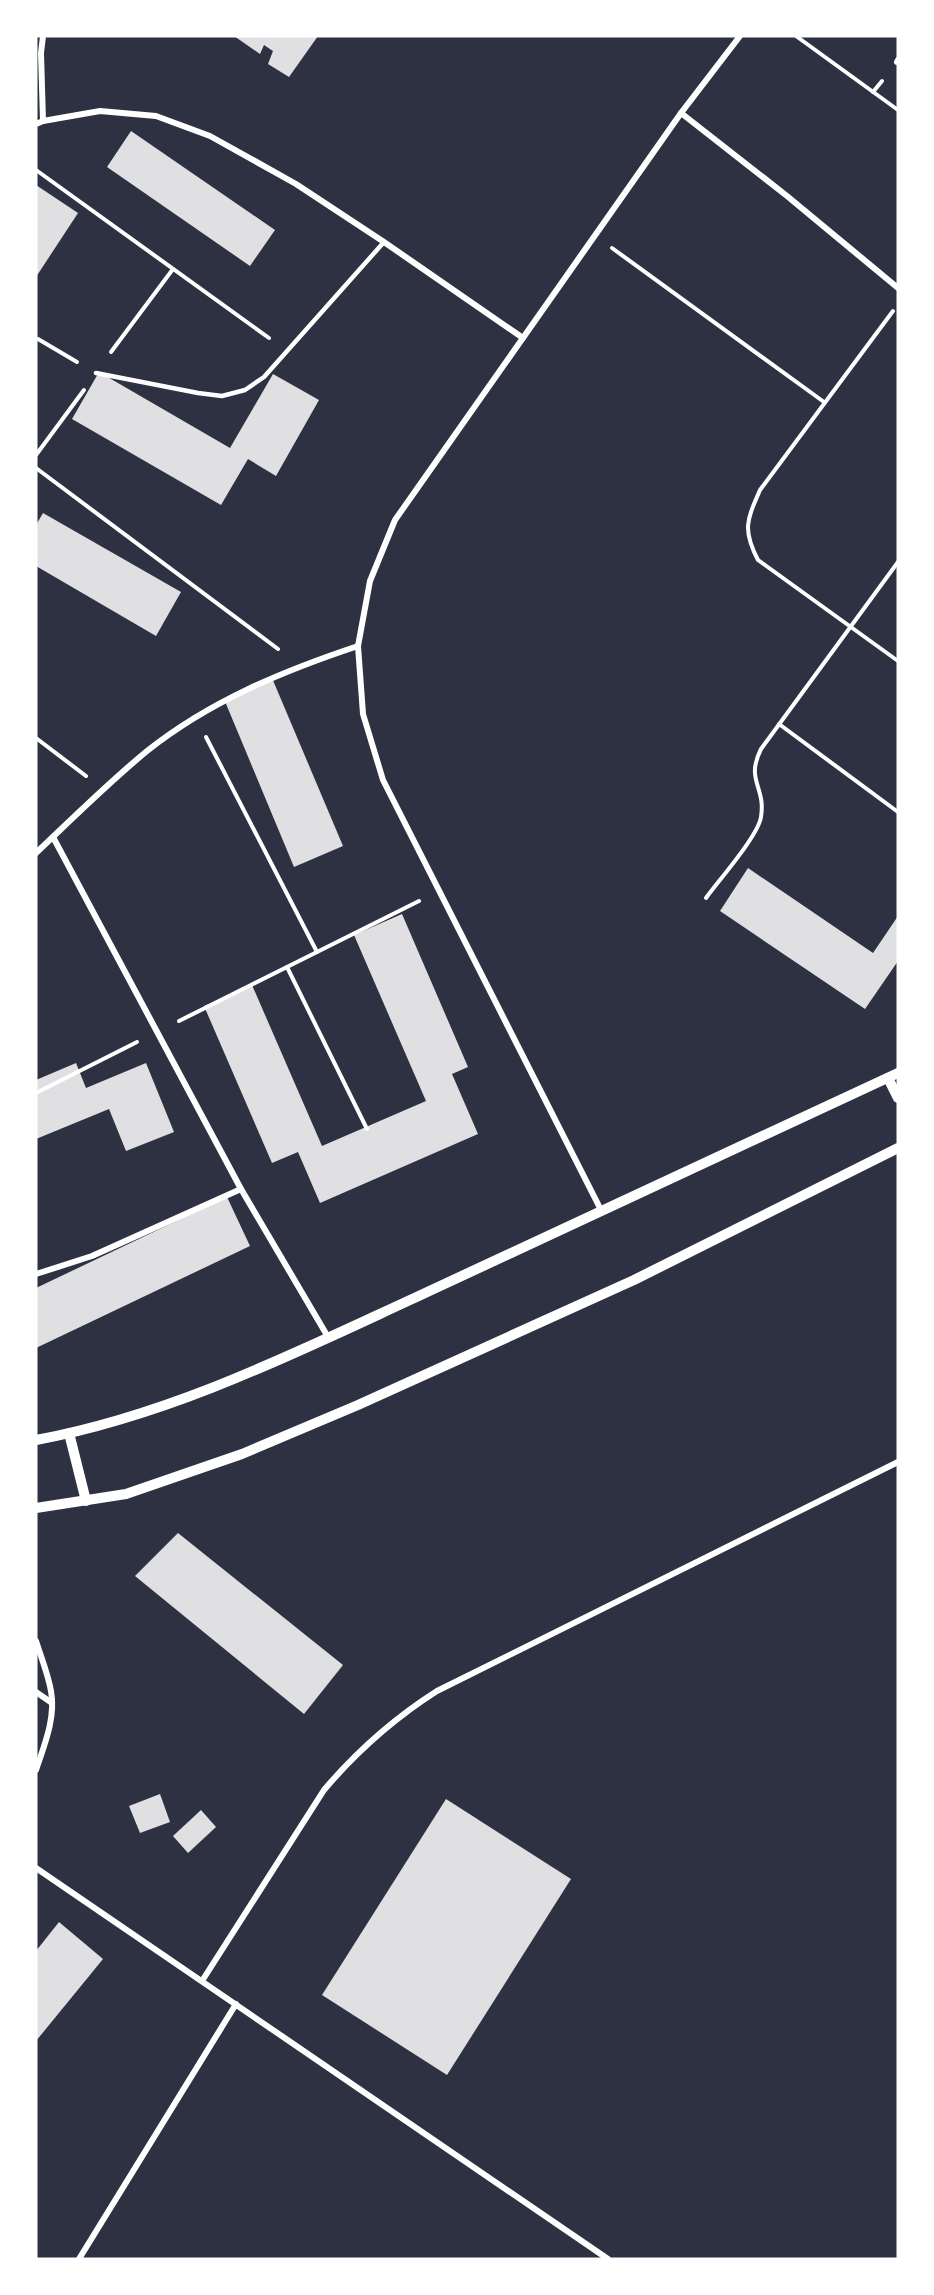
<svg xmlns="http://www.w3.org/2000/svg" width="934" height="2295" font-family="Barlow,sans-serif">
<rect width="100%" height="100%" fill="#2d3142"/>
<g fill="#e0e0e3">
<polygon points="234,36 318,36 289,77 268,64 273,51 264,45 260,54"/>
<polygon points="131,131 275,230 250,266 107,167"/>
<polygon points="36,185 78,213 36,277"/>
<polygon points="99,372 230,448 273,374 319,400 276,476 248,459 221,505 72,419"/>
<polygon points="43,513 181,592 156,636 36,566 36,525"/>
<polygon points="272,678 343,846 294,867 224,699"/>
<polygon points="748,868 873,953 898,916 898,961 865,1009 720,911"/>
<polygon points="402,914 468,1067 452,1074 478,1134 320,1203 298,1152 272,1163 204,1006 252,985 322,1146 426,1101 354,935"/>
<polygon points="76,1063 86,1088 146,1063 174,1132 126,1151 109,1109 36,1139 36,1080"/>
<polygon points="227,1197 250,1246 36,1348 36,1288"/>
<polygon points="178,1533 343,1665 304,1714 135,1576"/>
<polygon points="160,1794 170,1822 140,1833 129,1806"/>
<polygon points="446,1799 571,1879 447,2075 322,1995"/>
<polygon points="201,1810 216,1827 188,1853 173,1836"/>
<polygon points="59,1922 103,1959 36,2041 36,1951"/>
</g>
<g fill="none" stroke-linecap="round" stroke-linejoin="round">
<g stroke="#fff" stroke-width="4">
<polyline points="796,36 898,110"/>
<polyline points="873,92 882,81"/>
<polyline points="36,170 269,338"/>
<polyline points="612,248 824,402"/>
<path d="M893,311L760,490C747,520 742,529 758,560L898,661"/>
<polyline points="38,339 77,362"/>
<polyline points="111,352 173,269"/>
<polyline points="36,455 84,390"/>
<polyline points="36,468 278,649"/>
<polyline points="779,724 898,812"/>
<polyline points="206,737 317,952"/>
<polyline points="36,738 86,776"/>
<path d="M706,898C719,880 758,836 761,817C766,786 745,781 761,749L898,562"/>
<polyline points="287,967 367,1129"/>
<polyline points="179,1021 419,901"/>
<polyline points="36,1093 137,1042"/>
</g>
<polyline stroke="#fff" stroke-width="4.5" points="96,373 198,393 222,396 245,390 264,377 384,242"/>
<g stroke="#fff" stroke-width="6">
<polyline points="897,62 898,60"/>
<polyline points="681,113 787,196 898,288"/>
<polyline points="43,121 41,53 43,36"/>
<polyline points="36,124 43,121 100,111 156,116 210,136 296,184 384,242 523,338"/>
<polyline points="53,837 241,1189 328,1337"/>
<path d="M36,853C72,819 108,783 147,751C210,701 283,671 358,646"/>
<polyline points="602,1212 383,780 363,714 358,646 370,581 395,520 681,113 740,36"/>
<polyline points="36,1274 92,1256 241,1189"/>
<path d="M36,1641C41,1657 48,1674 51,1691C56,1718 44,1746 36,1770"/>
<polyline points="36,1692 52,1703"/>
<polyline points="36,1868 608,2259"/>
<path d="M202,1981L324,1790C357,1751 393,1719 437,1691L898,1462"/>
<polyline points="79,2259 236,2004"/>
</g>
<g stroke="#fff" stroke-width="10">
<polyline points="888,1078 898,1098"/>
<polyline points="69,1433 86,1501"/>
<path d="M36,1440C172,1415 299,1351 423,1294C582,1221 740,1147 898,1073"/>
<polyline points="36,1508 126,1494 242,1454 358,1405 634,1280 898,1148"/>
</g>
</g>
<rect width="934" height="2295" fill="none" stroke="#ffffff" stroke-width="75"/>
</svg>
